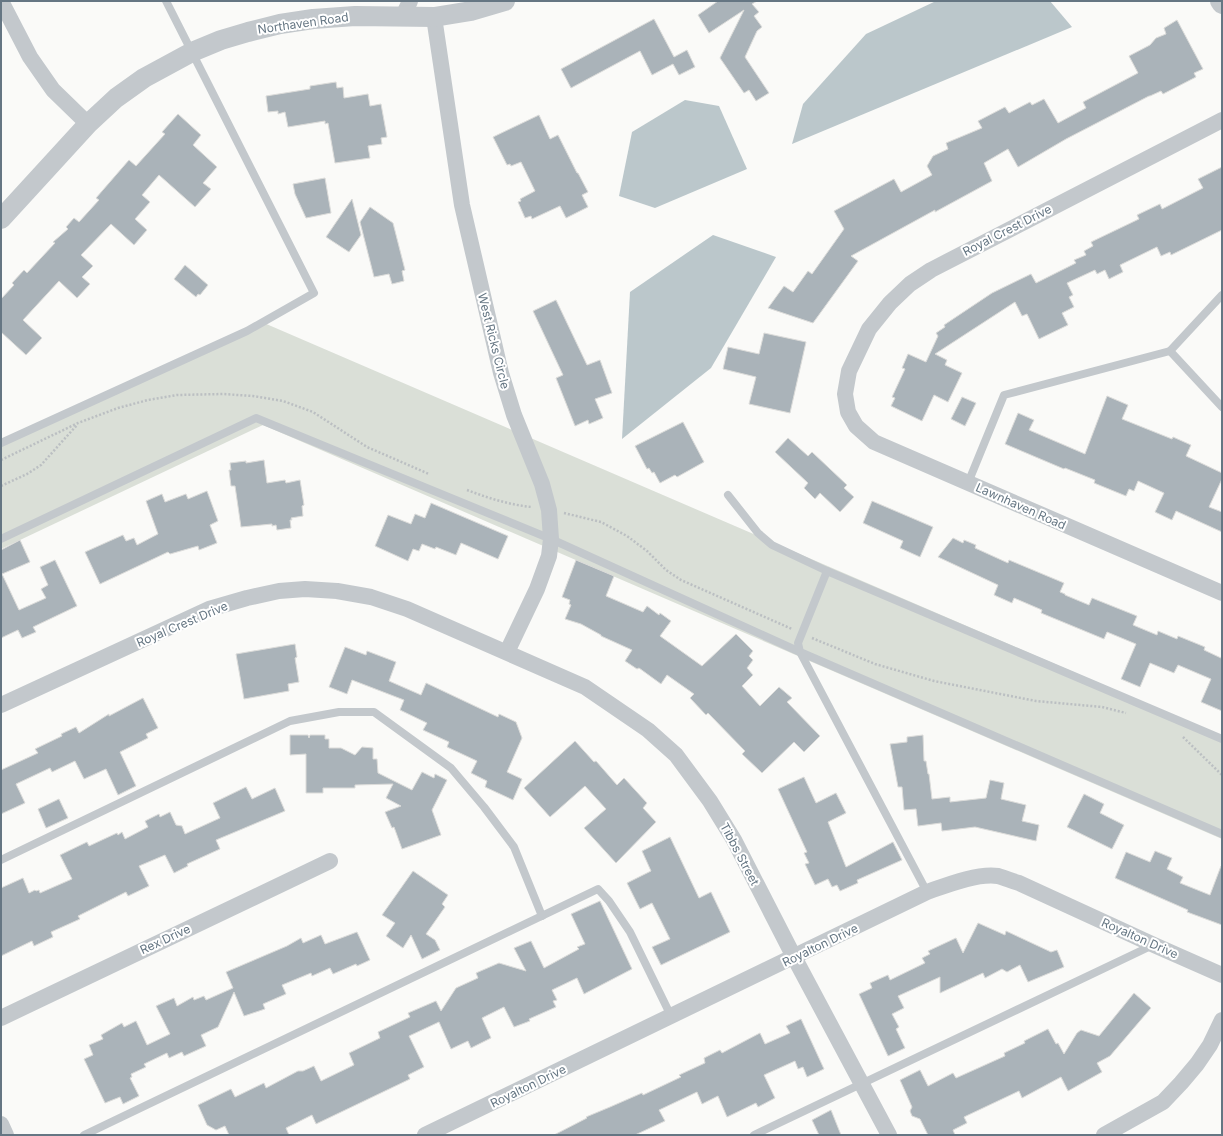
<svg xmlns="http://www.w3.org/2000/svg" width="1223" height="1136" font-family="Inter,sans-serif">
<rect width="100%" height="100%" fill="#fafaf8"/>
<polygon fill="#dadfd7" points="264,323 1222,736 1222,839 263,425 1,549 1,445"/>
<g fill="#bbc7cb">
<polygon points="936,1 1050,1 1072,27 792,144 803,104 866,34"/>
<polygon points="685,100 719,106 747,169 655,208 619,196 632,132"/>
<polygon points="713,235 776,257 711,368 622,439 630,292"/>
</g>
<g fill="#aab3b9" stroke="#dcdcda">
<polygon points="718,1 757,1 752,4 759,12 754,16 762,27 757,31 745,57 769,93 756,101 749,90 744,93 720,58 744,10 709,33 698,15"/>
<polygon points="654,19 674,57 687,50 695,67 679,75 673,64 652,75 640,51 571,88 561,69"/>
<polygon points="1177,20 1203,69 1194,73 1196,77 1163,94 1161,91 1150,96 1149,96 1066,139 1018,167 1008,149 984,163 992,181 935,212 935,210 851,256 858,261 813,323 768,308 784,286 793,292 808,271 812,274 844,229 834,211 894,179 901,192 932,175 927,166 933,156 948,149 946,143 982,128 978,121 1005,107 1009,113 1030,102 1032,105 1044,99 1058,123 1086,108 1083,102 1138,73 1129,56 1150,45 1156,38 1166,34 1164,28"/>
<polygon points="336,82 337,88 343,87 344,98 368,94 370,106 381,104 387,137 381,138 382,144 368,146 370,158 335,163 328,123 325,124 325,121 288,127 285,112 278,114 278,111 268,112 266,96 310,89 310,86"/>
<polygon points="178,114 201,135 193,145 217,167 203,183 211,189 195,207 159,175 142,195 150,202 135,219 147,230 134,245 111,224 81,255 93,266 82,277 90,284 77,298 59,281 23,320 42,338 26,355 1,332 1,299 14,285 12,283 24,270 27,273 55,243 53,242 68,229 66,227 74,218 79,222 99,200 96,198 129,160 136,166 165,134 162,132"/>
<polygon points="539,115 550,139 558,135 577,173 578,173 588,192 582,195 588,207 566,218 560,206 532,219 531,216 525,218 518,202 521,201 520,199 535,191 521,162 511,166 510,164 507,165 493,137"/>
<polygon points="1222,167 1222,230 1171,255 1170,252 1161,256 1157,247 1120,265 1123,272 1109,279 1105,270 1097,274 1095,270 1067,283 1073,295 1069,297 1074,307 1062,313 1068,325 1039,339 1027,314 1022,316 1015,302 935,354 947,360 945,365 962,373 948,402 934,395 922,421 891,406 895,398 892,397 905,369 902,368 908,354 926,362 938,336 936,333 945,327 944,325 992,293 1031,274 1036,283 1076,263 1074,260 1086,255 1084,251 1093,246 1091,242 1139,219 1137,215 1160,204 1162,209 1203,188 1198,179"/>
<polygon points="325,178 331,213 306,218 295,194 293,184"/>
<polygon points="352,199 361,235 349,252 326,237"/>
<polygon points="370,207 393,223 405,270 402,271 404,281 392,284 389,274 374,277 360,222"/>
<polygon points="185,265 208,285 200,295 198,294 196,297 174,279"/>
<polygon points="556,300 587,365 600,360 612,393 595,399 603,418 589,424 588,420 575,426 556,378 563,375 533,311"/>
<polygon points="764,333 806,342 790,413 749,404 756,377 723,369 728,347 759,354"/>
<polygon points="1107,396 1128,405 1122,419 1172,439 1173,437 1191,445 1186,456 1222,473 1222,479 1209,507 1222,512 1222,532 1176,511 1172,520 1155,512 1164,493 1138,481 1134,491 1129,489 1126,496 1094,483 1095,480 1065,468 1064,469 1005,444 1018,413 1034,420 1029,430 1085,454"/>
<polygon points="962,397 976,403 965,426 951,419"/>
<polygon points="683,422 704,462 677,477 675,475 660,483 654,472 652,473 649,468 647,469 635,446"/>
<polygon points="788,438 808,456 812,452 847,485 844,488 854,497 840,512 820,493 815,499 804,488 808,483 775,452"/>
<polygon points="264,460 267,483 285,480 286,483 300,480 304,505 302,506 303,516 291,518 292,520 290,520 291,528 277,530 276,525 272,526 272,524 241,527 235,486 231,486 229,470 231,470 230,463 246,461 246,463"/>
<polygon points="207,491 218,521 210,525 217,543 199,550 198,546 170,554 168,552 100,584 85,552 123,535 126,541 134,538 137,545 158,534 146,501 162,494 165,502 186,494 188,499"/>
<polygon points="872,501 933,527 920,557 900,548 903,541 863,523"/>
<polygon points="431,503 508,536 498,559 461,543 456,555 436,547 435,549 422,544 419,551 413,549 408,561 375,546 388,515 411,524 415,514 425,518"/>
<polygon points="953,538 963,543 964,540 976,545 975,548 1008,563 1009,560 1064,583 1060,592 1065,594 1065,595 1089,605 1092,598 1137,616 1133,625 1157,635 1158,631 1177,639 1178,636 1205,647 1204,650 1221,658 1222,654 1222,711 1201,702 1211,679 1178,665 1174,673 1150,663 1140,687 1121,679 1136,644 1107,632 1104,639 1041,613 1042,610 1014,598 1012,603 994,595 998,585 938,557"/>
<polygon points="20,540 30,562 2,574 19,610 46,598 41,589 48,585 40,567 55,560 77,606 33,627 36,632 22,638 18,630 1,638 1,550"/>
<polygon points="576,560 614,576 606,596 643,612 647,606 659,615 660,613 671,621 660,636 702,666 736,634 753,651 749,656 753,660 747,668 753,675 742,686 760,706 779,687 792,698 787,702 820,736 804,752 794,742 762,773 742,754 745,751 708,713 706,715 690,698 694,694 667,675 661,684 639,668 637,669 625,661 632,650 601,636 601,635 581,624 565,619 571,605 569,604 570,600 562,597"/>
<polygon points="295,644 297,657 295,658 299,682 288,684 289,691 244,699 236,654"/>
<polygon points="345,647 366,655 367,651 396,662 389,681 421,695 426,683 498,717 499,714 516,722 522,738 507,772 522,779 513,800 485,787 487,781 471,773 477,761 447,747 449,742 423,730 427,723 400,710 404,700 352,680 347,694 329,687"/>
<polygon points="143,698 158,728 146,734 148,738 120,752 136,786 118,795 106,769 84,779 75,761 52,772 50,768 16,784 25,803 1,814 1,770 38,753 35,749 62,736 61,734 76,727 79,733 109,714 109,716"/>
<polygon points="290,735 308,735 309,738 310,735 325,735 325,739 329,739 329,748 341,748 355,755 362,747 373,748 373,759 377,759 378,773 412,790 422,772 434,778 435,774 447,780 432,810 441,835 402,849 394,827 392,828 385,812 401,806 386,798 393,784 355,785 355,788 323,788 323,793 306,793 306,754 290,755"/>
<polygon points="923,735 924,761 926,761 928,774 929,774 932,799 950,797 950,802 986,798 990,780 1004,783 1001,799 1026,805 1022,821 1039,825 1036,841 975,827 942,831 941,823 918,826 916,809 904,810 902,787 898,787 890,744 907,742 907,737"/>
<polygon points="575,741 594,762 596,761 617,785 624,778 647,803 643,808 656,822 616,863 584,828 606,809 585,786 550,817 524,788"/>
<polygon points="804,777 816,803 836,793 846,813 828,822 846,867 893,842 902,860 857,880 858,883 840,891 837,885 832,887 828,879 815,885 805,864 809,863 804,853 807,852 778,789"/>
<polygon points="246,787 252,799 275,788 285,811 216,840 220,849 187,864 188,866 174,873 165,855 139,866 149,886 128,896 126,892 78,916 80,919 51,932 53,937 34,946 32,941 1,956 1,888 23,878 29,893 35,890 36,891 39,890 40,893 72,879 60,855 87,842 89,846 117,833 118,835 122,832 125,839 148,827 145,821 159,814 160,817 170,812 176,825 182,826 185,834 220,818 213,803"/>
<polygon points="1084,794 1104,804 1100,813 1124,825 1112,849 1067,827"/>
<polygon points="59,799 68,818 46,828 38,809"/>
<polygon points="670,837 699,898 711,892 730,932 661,965 652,947 670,939 652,903 640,909 627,883 651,871 642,851"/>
<polygon points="1155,851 1172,858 1167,869 1183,877 1180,883 1210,895 1221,866 1222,866 1222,925 1187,912 1188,910 1115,878 1126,852 1150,862"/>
<polygon points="413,871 448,895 442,904 445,907 426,934 435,940 440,950 422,959 411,935 403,948 386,936 395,923 382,915"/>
<polygon points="600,901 632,969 584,994 577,978 552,990 557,1000 553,1001 556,1007 529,1019 530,1021 514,1027 504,1007 482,1018 491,1038 471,1048 468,1041 451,1049 439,1022 409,1036 424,1067 408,1075 410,1079 316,1124 312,1115 286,1128 289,1135 229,1135 225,1126 216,1130 207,1125 198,1105 231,1089 235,1097 264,1083 266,1088 298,1071 303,1071 314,1066 321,1081 354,1065 349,1053 380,1038 378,1032 410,1017 408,1013 436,1001 441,1011 456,988 478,978 476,973 499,963 526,971 514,948 531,941 544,968 579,949 577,947 585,944 571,914"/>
<polygon points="978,923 1005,935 1006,931 1051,952 1057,950 1064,967 1028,982 1020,965 1007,972 1002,969 985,978 983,973 940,993 940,977 898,996 904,1008 892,1014 899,1027 896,1029 905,1048 888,1056 859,994 872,988 870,983 888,975 890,980 925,963 922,958 930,954 928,951 956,938 963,953"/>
<polygon points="357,932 370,960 357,966 356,964 333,974 330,968 312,976 311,973 282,985 286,994 263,1004 265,1009 244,1016 234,992 218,1027 201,1035 206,1046 184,1056 182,1052 169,1058 167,1053 144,1064 146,1067 131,1074 132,1077 130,1078 139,1096 123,1104 120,1097 105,1103 84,1059 93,1055 89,1045 103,1039 101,1035 122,1023 124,1027 136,1021 147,1045 170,1034 156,1006 174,998 177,1006 193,997 194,1000 204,996 206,1000 233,988 226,972 287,946 301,938 303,943 321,935 325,944"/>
<polygon points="1134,993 1151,1008 1110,1056 1097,1063 1102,1072 1068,1091 1061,1077 1022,1098 1019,1091 964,1117 967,1123 953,1130 955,1135 928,1135 920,1119 912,1116 910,1111 912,1107 900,1080 920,1070 928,1086 953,1073 956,1078 1005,1056 1004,1053 1025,1043 1024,1041 1048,1029 1056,1044 1058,1043 1064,1054 1077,1033 1081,1030 1099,1036"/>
<polygon points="801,1019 824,1069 807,1077 803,1067 798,1069 795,1061 764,1075 775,1098 758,1107 756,1103 727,1117 718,1096 702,1104 697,1092 659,1110 665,1121 635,1135 554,1135 587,1118 586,1117 610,1107 642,1093 643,1095 681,1077 679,1075 705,1063 704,1058 720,1050 722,1053 760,1033 765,1044 790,1033 786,1026"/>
<polygon points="831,1110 841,1135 819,1135 812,1120"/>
</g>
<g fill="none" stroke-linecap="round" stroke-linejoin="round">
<g stroke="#bbbfc2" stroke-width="2.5" stroke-dasharray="2 2" stroke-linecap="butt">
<polyline points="1,460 78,423 118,408 148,400 177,395 223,394 253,396 283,401 313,412 367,447 429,474"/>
<polyline points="1,486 27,474 41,465 77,425"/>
<path d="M467,490C488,498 510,505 532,507"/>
<polyline points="564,513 601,522 627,536 647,551 666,570 681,580 792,629"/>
<polyline points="812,638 875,664 934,681 1036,701 1102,707 1126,713"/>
<polyline points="1183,737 1222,775"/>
</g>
<g stroke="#c3c8cc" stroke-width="8">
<polyline points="1222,295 1170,351 1222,407"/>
<polyline points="1,443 247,331 314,293 166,1"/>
<polyline points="968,483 1004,395 1170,351"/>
<polyline points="728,495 758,533 772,545 827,571 1222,739"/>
<polyline points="1,539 256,418 551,539 800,652 927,892"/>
<polyline points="827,571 798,643 800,652 1222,834"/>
<polyline points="1,860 290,721 339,712 374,712 451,768 484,807 514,847 542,916"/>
<polyline points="84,1135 598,889 609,901 630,932 671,1016"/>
<polyline points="754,1135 1153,945"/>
</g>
<g stroke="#c3c8cc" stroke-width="16">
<polyline points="1,1 30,57 53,90 88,124"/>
<polyline points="403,16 410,1"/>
<polyline points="434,17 462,205 501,373 514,415 542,484 549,510 551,539 549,556 537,589 507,652"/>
<polyline points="1222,120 931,270 910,284 890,303 869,329 849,371 845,394 848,412 856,426 874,442 1222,593"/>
<polyline points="1,705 209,609 247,598 279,591 305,589 337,591 371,597 407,609 585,687 648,730 676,755 710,801 734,840 794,957 889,1135"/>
<polyline points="1,1018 330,861"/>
<polyline points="1,1124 6,1135"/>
<path d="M425,1135L927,892C947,885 977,873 998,876C1005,878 1012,881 1019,883L1154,945L1222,975"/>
<polyline points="1104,1135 1163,1102 1181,1083 1197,1064 1210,1045 1222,1020"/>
</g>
<g stroke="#c3c8cc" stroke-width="20">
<polyline points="1220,1 1222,4"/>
<polyline points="1,219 88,124 116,98 144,78 192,52 221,40 248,32 280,24 313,19 355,16 434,17 471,11 505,1"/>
</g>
</g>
<g text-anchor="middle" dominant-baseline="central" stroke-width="4" stroke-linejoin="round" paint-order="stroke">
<g font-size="12" fill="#657683" stroke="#fff">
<text transform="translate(303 23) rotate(-8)">Northaven Road</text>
<text transform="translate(1007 230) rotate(-27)">Royal Crest Drive</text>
<text transform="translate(494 341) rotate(76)">West Ricks Circle</text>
<text transform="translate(1021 506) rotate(24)">Lawnhaven Road</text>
<text transform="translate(182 624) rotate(-23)">Royal Crest Drive</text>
<text transform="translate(740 854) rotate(62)">Tibbs Street</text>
<text transform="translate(1140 938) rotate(24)">Royalton Drive</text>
<text transform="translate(165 939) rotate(-25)">Rex Drive</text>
<text transform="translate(820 945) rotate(-26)">Royalton Drive</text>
<text transform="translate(528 1086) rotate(-26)">Royalton Drive</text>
</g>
</g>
<rect width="1223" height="1136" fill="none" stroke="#657683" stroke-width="4"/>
</svg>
